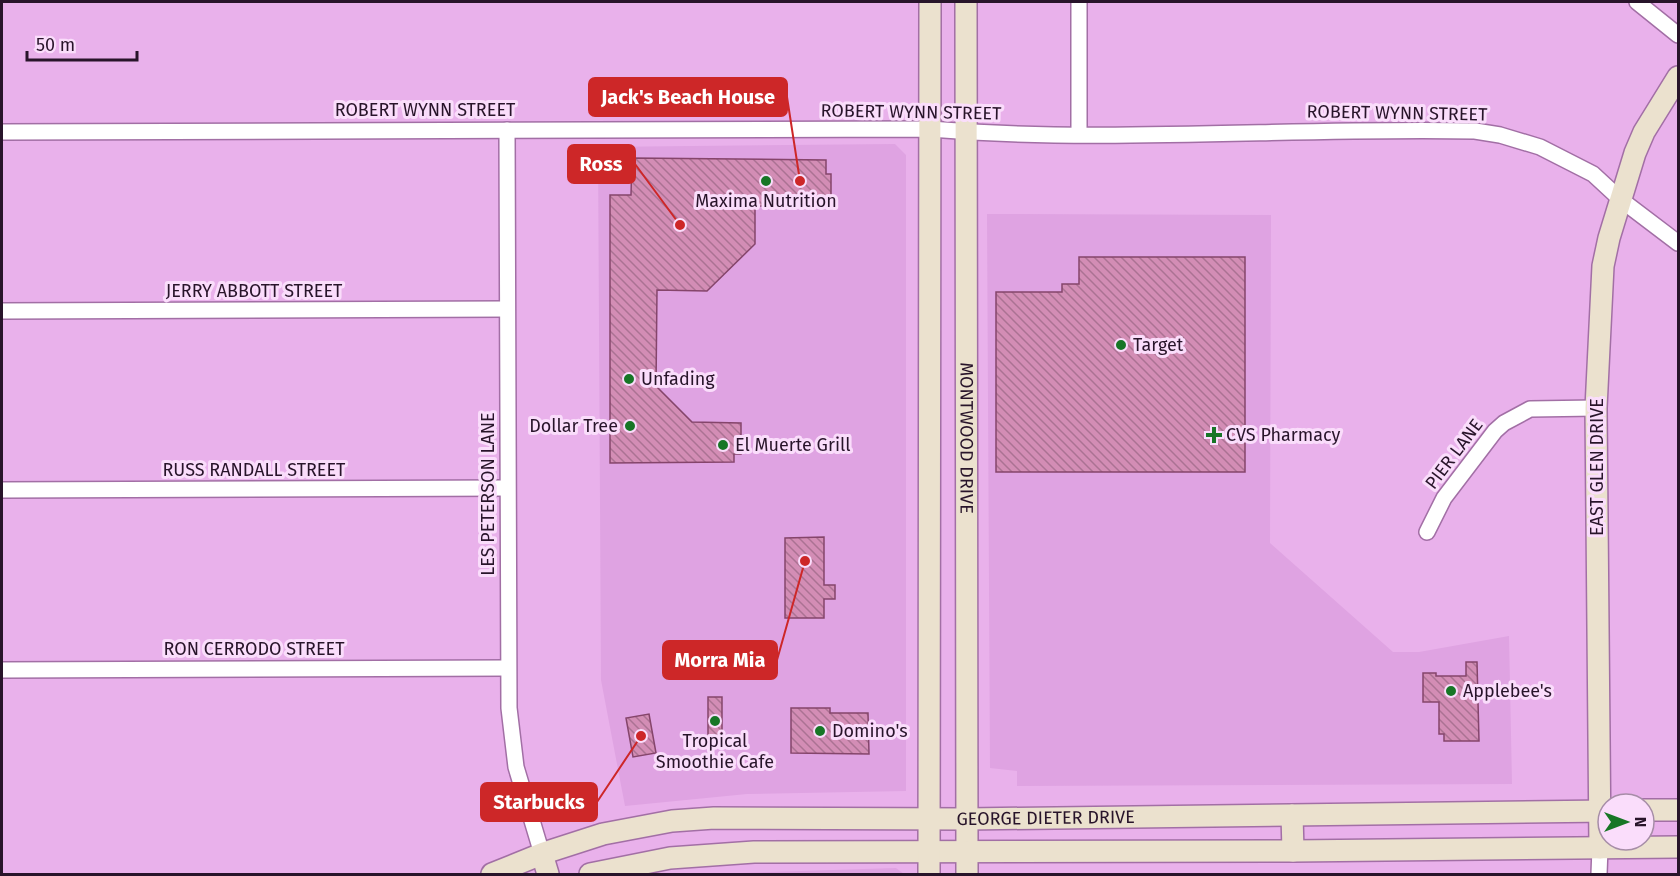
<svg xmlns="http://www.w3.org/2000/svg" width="1680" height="876" font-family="'Fira Sans',sans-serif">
<defs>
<pattern id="building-back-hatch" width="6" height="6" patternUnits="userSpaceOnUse" patternTransform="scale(1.5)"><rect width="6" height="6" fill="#d38db5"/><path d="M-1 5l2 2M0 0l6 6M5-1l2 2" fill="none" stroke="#ab7293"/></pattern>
</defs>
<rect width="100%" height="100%" fill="#e9b1eb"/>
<g fill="#dfa3e2">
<polygon points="895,144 906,155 906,791 747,794 625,806 601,680 598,147"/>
<polygon points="987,214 1271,215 1270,543 1393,652 1419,652 1509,636 1512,784 1017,786 1017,771 990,768"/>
<polygon points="896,868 904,874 710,874"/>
</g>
<g fill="url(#building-back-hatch)" stroke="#85456b" stroke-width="1.5">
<polygon points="632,158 826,160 826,174 831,174 831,206 755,206 755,244 707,291 657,290 656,386 692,422 741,423 741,454 734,454 734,462 610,463 610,195 631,195"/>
<polygon points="1079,257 1245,257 1245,472 996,472 996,292 1062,292 1062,284 1079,284"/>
<polygon points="824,537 824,585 835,585 835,599 824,599 824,618 785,618 785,538"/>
<polygon points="1466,662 1477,662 1479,741 1444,741 1444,734 1439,734 1439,702 1423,702 1423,673 1436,673 1436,676 1466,676"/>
<polygon points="708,697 722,697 722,745 708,746"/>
<polygon points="791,708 830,708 830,713 868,713 869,754 791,753"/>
<polygon points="649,714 656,753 633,757 626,718"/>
</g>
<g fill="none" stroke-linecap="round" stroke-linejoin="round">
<defs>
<g id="street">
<polyline points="1637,2 1678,35"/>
<polyline points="507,130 509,708 516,767 542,854"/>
<path d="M2,132L930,129C1111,144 1294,127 1475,131L1500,135L1540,147L1593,174L1620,199L1678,243"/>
<polyline points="1079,134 1079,2"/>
<polyline points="2,311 507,309"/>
<polyline points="2,490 507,488"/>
<polyline points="1427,532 1444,498 1495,431 1504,423 1530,409 1596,408"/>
<polyline points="2,670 507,668"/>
<polyline points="1599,874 1600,848"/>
</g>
<g id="secondary">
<path id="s1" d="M966,2L967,874"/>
<polyline points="1644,810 1678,810"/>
<polyline points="1292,815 1293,851"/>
<polyline points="1600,848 1596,408 1603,266 1609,238 1635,153 1644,132 1678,77"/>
<polyline points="542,854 548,874"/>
<path id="s2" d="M492,874L544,853L603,834L672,821L714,818L967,819L1608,811"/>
<polyline points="590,874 670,858 754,852 1293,851 1678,847"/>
<polyline points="929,874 930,2"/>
</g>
</defs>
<use href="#street" stroke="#a26fa5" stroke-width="18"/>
<use href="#secondary" stroke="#a26fa5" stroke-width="24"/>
<use href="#street" stroke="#fff" stroke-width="15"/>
<use href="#secondary" stroke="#ebe1ce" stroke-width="21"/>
</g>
<g fill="#177626" stroke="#faddfb" stroke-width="2">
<circle cx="766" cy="181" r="6"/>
<circle cx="1121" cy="345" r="6"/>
<circle cx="629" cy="379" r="6"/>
<circle cx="630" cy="426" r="6"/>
<path d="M1211 426h6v6h6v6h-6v6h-6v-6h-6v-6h6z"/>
<circle cx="723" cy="445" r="6"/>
<circle cx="1451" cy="691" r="6"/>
<circle cx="715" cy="721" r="6"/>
<circle cx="820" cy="731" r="6"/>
</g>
<g text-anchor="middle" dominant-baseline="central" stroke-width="6" stroke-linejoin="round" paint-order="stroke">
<g font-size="18" fill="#28142a" stroke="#faddfb">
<text x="425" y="110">ROBERT WYNN STREET</text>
<text transform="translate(911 112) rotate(1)">ROBERT WYNN STREET</text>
<text transform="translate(1397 113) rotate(1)">ROBERT WYNN STREET</text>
<text x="254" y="291">JERRY ABBOTT STREET</text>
<text stroke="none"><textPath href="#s1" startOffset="436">MONTWOOD DRIVE</textPath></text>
<text transform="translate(1454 454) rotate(-53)">PIER LANE</text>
<text transform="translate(1597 467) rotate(-90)">EAST GLEN DRIVE</text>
<text x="254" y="470">RUSS RANDALL STREET</text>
<text transform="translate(488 494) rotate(-90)">LES PETERSON LANE</text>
<text x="254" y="649">RON CERRODO STREET</text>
<text stroke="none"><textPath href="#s2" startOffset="562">GEORGE DIETER DRIVE</textPath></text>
</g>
<g font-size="18" fill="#28142a" stroke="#faddfb" text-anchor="start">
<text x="766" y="201" text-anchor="middle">Maxima Nutrition</text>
<text x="1133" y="345">Target</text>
<text x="641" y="379">Unfading</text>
<text x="618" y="426" text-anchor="end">Dollar Tree</text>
<text x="1226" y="435">CVS Pharmacy</text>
<text x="735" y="445">El Muerte Grill</text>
<text x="1463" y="691">Applebee's</text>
<text x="832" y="731">Domino's</text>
<text x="715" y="741" text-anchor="middle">Tropical<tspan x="715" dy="21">Smoothie Cafe</tspan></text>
</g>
</g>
<path fill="none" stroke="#cd2728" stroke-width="2" d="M800 181L787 97M680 225L635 164M805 561L777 660M641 736L597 802"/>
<g fill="#cd2728" stroke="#faddfb" stroke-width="2">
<circle cx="800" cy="181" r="6"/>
<circle cx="680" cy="225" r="6"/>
<circle cx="805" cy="561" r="6"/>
<circle cx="641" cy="736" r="6"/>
</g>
<g fill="#cd2728" stroke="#cd2728" stroke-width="2">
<rect x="589" y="78" width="198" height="38" rx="6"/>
<rect x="568" y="145" width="67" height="38" rx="6"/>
<rect x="663" y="641" width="114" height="38" rx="6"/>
<rect x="481" y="783" width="116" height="38" rx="6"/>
</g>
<g font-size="20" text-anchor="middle" font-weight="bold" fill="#fff">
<text x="688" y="104">Jack's Beach House</text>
<text x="601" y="171">Ross</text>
<text x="720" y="667">Morra Mia</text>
<text x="539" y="809">Starbucks</text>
</g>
<rect width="1680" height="876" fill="none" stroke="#28142a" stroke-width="6"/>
<g transform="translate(1626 822) rotate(90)"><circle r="28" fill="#faddfb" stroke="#a68da7" stroke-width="1.5"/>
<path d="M0-4.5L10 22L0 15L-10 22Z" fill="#177626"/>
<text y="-9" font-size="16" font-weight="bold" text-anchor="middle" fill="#28142a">N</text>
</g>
<path d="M27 51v9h110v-9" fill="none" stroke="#28142a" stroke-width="3"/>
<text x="36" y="51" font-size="18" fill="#28142a" stroke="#faddfb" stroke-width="4.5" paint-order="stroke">50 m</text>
</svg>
